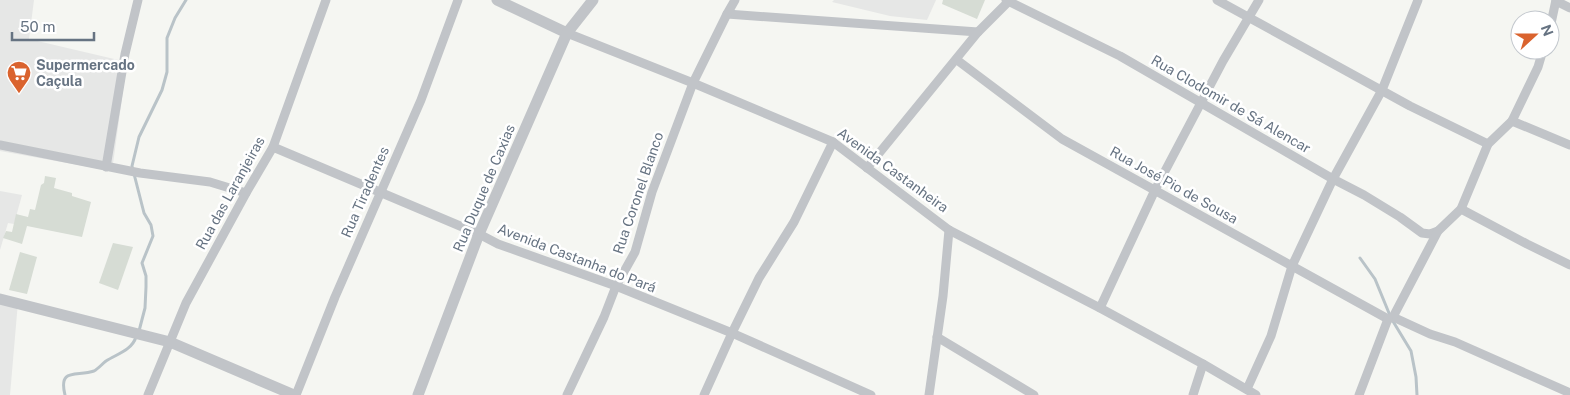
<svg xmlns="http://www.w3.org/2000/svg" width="1570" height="395" font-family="'Public Sans',sans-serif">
<rect width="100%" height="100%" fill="#f5f6f2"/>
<g fill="#e6e7e6">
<polygon points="0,0 34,0 29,39 127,62 112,171 0,151"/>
<polygon points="834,0 936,0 927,20 890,16 832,2"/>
<polygon points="0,191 22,195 14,224 8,223 0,250"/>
<polygon points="0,297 18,302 10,395 0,395"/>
</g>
<g fill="#d6dcd4">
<polygon points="943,0 985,0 977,19 942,4"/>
<polygon points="45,176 56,178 54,188 72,193 72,196 91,202 82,237 27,226 22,244 3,238 6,231 12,232 16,214 28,217 30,209 35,210 41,185 44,183"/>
<polygon points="113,243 133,247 118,290 99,283"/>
<polygon points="20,252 37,257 27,294 9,290"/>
</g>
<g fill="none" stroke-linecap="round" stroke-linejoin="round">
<g stroke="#b9c3c8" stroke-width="3">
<polyline points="1360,258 1375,279 1391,318 1411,351 1416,377 1417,395"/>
<polyline points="139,331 145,308 146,287 146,276 142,263 153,236 151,225 144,213 132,166 139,137 162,90 167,72 167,38 175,18 186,0"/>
<path d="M65,395C58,367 77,377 94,371C98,369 102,364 106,361C117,354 132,350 136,337"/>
</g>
<g stroke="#c1c4c8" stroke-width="9">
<polyline points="1006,0 1120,56 1333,179 1364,195 1400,217 1422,233 1430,234 1438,231"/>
<polyline points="1217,0 1410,106 1488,144"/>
<polyline points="1556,1 1570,8"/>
<polyline points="727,14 978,32"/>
<polyline points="1550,28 1556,0"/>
<polyline points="567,33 693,83 833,142 949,230 1100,308 1203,364 1256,395"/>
<polyline points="957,60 1062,139 1388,319"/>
<polyline points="1512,121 1570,145"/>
<polyline points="0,145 140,173 210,182 246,193"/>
<polyline points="273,147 479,234 498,244 616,286 732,333 871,395"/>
<polyline points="106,167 125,54 138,0"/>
<polyline points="867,168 978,32 1010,0"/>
<polyline points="1461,209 1527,244 1570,265"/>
<polyline points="1100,308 1155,190 1223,61 1259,0"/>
<polyline points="1393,317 1430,334 1455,342 1570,393"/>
<polyline points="1388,319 1393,317 1438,231 1461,209 1488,144 1512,121 1538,67 1543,50"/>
<polyline points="937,337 1034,395"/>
<polyline points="1247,389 1271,336 1292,266 1333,179 1382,90 1418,0"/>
<polyline points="148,395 186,303 246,193 273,147 326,0"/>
<polyline points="296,395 335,297 421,100 458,0"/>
<polyline points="567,395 604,317 616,286 635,252 652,192 693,83 727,14 735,0"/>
<polyline points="704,395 732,333 759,278 794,222 833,142"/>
<polyline points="929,395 943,296 949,230"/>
<polyline points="1193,395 1203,364"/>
<polyline points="1359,395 1388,319"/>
</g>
<g stroke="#c1c4c8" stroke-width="11">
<polyline points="497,0 567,33"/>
<polyline points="0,299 170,342 294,395"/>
<polyline points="418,395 479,234 567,33 593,0"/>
</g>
</g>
<defs>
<symbol id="supermarket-pin" viewBox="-11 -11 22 30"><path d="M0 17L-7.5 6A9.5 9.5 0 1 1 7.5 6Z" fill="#da632e" stroke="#fff"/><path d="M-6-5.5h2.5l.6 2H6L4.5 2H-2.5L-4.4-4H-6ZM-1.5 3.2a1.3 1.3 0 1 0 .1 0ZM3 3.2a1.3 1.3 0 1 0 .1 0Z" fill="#fff"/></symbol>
</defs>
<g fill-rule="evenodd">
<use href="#supermarket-pin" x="5" y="59" width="28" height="38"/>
</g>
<g text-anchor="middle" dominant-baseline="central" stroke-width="5" stroke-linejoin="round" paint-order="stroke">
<g font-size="14" font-weight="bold" fill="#667382" stroke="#fff" text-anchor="start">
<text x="36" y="65">Supermercado<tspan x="36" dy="16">Caçula</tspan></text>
</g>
<g font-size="14" fill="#667382" stroke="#fff">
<text transform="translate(1231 104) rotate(30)">Rua Clodomir de Sá Alencar</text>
<text transform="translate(893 170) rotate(36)">Avenida Castanheira</text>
<text transform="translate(1174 185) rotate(29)">Rua José Pio de Sousa</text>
<text transform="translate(484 188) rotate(-67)">Rua Duque de Caxias</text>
<text transform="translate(365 192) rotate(-66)">Rua Tiradentes</text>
<text transform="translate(230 193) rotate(-61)">Rua das Laranjeiras</text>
<text transform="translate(638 193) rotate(-71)">Rua Coronel Blanco</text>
<text transform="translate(577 258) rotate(21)">Avenida Castanha do Pará</text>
</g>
</g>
<g transform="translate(1535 35) rotate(69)"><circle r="24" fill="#ffffff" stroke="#c2c7cd"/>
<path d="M0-4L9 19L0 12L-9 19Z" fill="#da632e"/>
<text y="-8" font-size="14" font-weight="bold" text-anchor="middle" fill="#667382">N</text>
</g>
<path d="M12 32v8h82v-8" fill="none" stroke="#667382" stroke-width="2.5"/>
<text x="20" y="32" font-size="15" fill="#667382" stroke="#ffffff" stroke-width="4" paint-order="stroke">50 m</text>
</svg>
